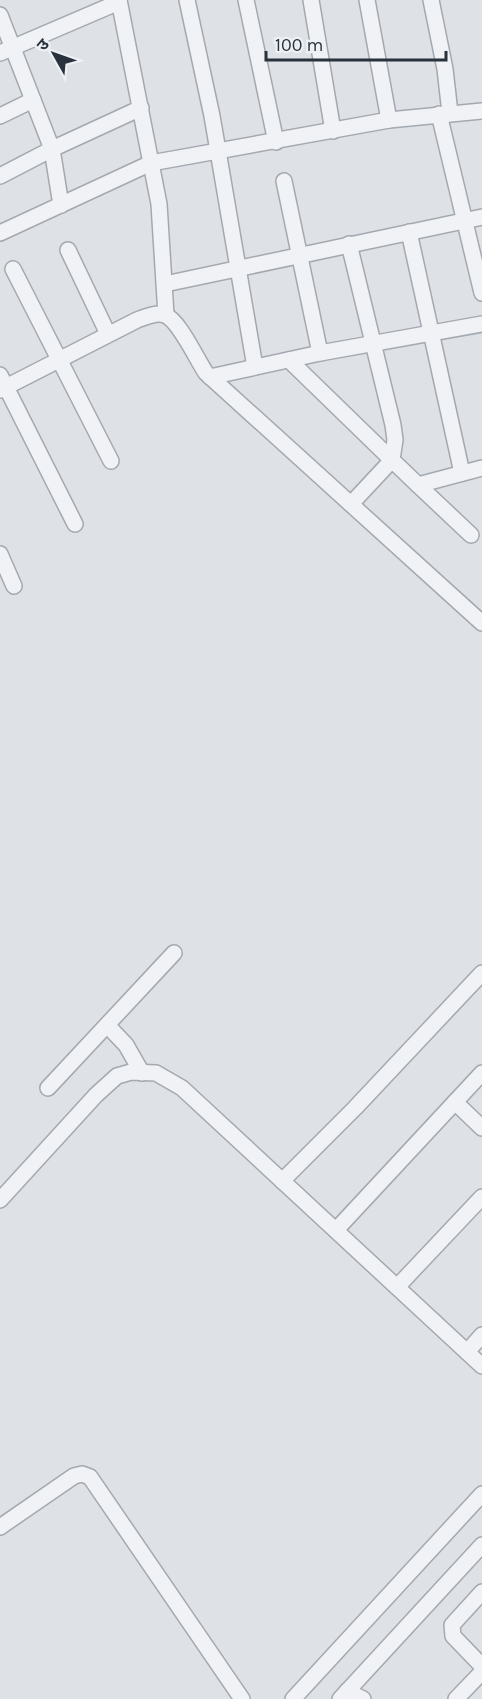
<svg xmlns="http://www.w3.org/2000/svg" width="482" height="1699" font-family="Karla,'Noto Sans Devanagari',sans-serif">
<rect width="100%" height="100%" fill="#dee2e6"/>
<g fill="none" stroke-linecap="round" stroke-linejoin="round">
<defs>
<g id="minor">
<polyline points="119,0 159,204 166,315"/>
<polyline points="187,0 212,116 255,367"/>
<polyline points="246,0 276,142"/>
<polyline points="311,0 333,131"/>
<polyline points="367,0 389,120"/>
<polyline points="431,0 445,69 450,113"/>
<polyline points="0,15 52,149 61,205"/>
<polyline points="0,53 119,2"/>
<polyline points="439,114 482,293"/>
<polyline points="0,116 33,100"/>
<polyline points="0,176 52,149 141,108"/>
<polyline points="284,181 320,353"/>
<polyline points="409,232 462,473"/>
<polyline points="0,233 151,163 389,120 482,111"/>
<polyline points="68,250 108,334"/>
<polyline points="13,269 111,461"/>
<polyline points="165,284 482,217"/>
<polyline points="289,360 392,460 395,440 393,425 349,244"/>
<polyline points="0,375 75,524"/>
<polyline points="210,377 320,353 482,324"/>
<path d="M0,390L137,320C145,317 157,312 165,315C179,320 197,360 206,373L482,623"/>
<polyline points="418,485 471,535"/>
<polyline points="351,504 392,460 418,485 482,468"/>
<polyline points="0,554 14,586"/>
<polyline points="107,1025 126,1045 142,1073"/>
<polyline points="48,1088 174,953"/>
<polyline points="455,1102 482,1128"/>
<polyline points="282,1181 355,1108 482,973"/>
<polyline points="0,1200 96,1095 117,1076 131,1072 156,1073 182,1088 482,1366"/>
<polyline points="336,1230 482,1073"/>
<polyline points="397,1287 482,1197"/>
<polyline points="467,1352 482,1335"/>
<polyline points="0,1527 74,1476 82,1474 90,1477 242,1699"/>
<polyline points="482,1592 452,1625 453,1636 482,1666"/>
<polyline points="347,1691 363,1699"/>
<polyline points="293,1699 482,1494"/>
<polyline points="340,1699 482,1545"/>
<polyline points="456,1699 482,1672"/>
</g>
</defs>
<use href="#minor" stroke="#a4a9b0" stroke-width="18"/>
<use href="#minor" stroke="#f0f2f5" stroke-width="15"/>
</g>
<g transform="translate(54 54) rotate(310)" stroke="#edf0f4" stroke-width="4.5" paint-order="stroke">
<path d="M0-4.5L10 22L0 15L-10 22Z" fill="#28313c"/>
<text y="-9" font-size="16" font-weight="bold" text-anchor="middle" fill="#28313c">उ</text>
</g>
<path d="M266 51v9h180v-9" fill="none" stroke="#28313c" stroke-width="3"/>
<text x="275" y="51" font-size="18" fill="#28313c" stroke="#edf0f4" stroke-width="4.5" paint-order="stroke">100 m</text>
</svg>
